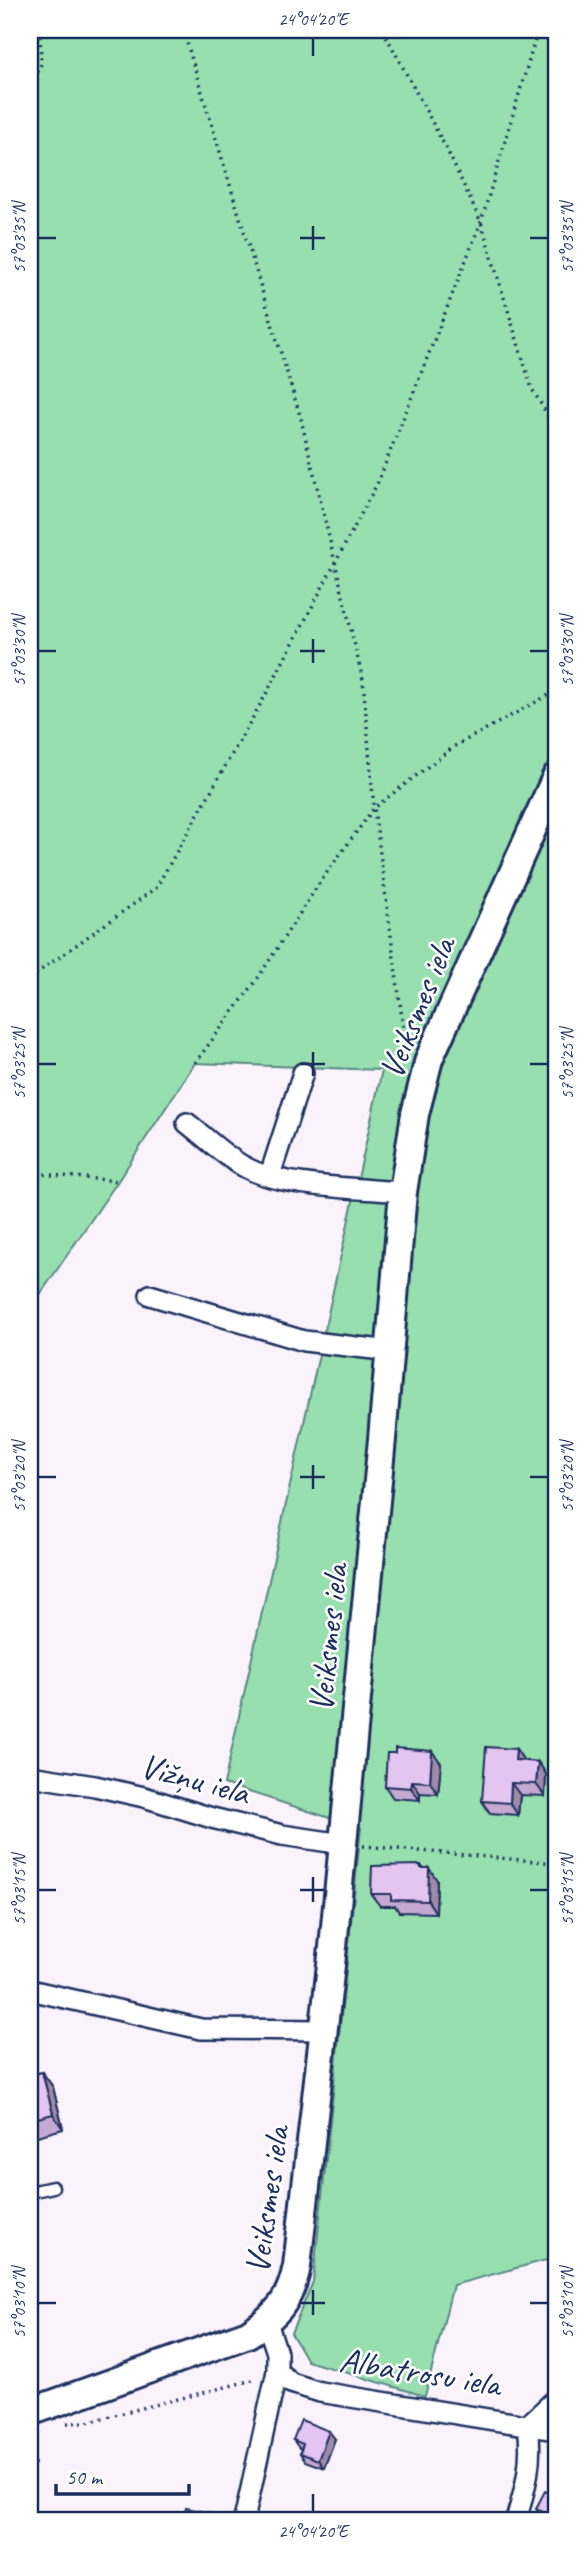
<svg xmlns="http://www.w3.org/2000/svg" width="586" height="2550" font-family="Caveat,sans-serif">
<rect width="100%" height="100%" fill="#faf3fc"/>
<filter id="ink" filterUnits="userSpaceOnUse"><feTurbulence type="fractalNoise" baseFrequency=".0143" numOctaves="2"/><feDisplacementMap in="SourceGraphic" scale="14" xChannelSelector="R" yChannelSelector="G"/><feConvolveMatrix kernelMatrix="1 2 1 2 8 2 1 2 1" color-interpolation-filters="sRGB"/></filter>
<g filter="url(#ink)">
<polygon fill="#97dfae" stroke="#598786" stroke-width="2" points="30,30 556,30 556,2269 546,2260 453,2285 425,2396 307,2361 291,2333 313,2282 361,1828 224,1784 382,1070 195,1063 118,1181 30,1309"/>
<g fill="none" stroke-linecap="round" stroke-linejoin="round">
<defs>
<g id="service">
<polyline points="30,2192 53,2187"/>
<polyline points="30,2387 37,2409"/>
</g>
<g id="minor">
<path d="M187,1123C205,1137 223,1155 243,1166C280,1188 359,1188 403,1192"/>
<polyline points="270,1175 303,1073"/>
<polyline points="150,1295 304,1341 391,1351"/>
<polyline points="30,1776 95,1786 144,1797 212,1818 282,1835 343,1844"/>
<polyline points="30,1990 201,2029 324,2030"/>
<polyline points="277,2371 291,2383 320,2392 556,2430"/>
<polyline points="244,2520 277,2371 277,2353 267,2322"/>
<path d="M516,2520C526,2487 533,2460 528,2425L556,2399"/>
</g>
<path id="secondary" d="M30,2412L248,2334C278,2314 290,2301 297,2266L333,1947L382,1439L403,1192L415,1114L429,1059L556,777"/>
</defs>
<use href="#service" stroke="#1b2f5e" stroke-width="15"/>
<use href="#minor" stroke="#1b2f5e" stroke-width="24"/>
<use href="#secondary" stroke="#1b2f5e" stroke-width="32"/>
<g stroke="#1b2f5e" stroke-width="3.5" stroke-dasharray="2 5" stroke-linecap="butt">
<polyline points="183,30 301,419 363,680 374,808 407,1056"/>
<polyline points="383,30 447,150 481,222 532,389 556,429"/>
<polyline points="30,92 41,64 40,30"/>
<polyline points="30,978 156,888 265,696 378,482 481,222 538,30"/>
<polyline points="195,1063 256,981 322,879 374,808 455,746 556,691"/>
<polyline points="30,1173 118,1181"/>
<polyline points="363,1846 556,1863"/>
<polyline points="67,2423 87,2422 257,2379"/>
</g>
<use href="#service" stroke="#fff" stroke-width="10"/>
<use href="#minor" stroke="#fff" stroke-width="19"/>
<use href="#secondary" stroke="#fff" stroke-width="26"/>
</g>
<g fill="#c4a9d0" stroke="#1b2f5e" stroke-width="2">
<polygon points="516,1749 524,1761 538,1762 546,1774 545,1796 520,1795 518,1815 490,1813 482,1801"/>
<polygon points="441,1763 438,1794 420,1793 420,1800 393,1798 385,1786"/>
<polygon points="423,1868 437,1880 436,1913 399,1912 395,1906 380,1906 371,1894"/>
<polygon points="42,2072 53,2087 63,2129 30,2138 30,2075"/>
<polygon points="335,2439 324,2468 305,2461 300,2453 301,2449 299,2448 293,2440"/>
<polygon points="30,2450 35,2464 30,2466"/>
<polygon points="549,2493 556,2493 556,2520 549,2520 542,2517 536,2508"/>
</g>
<g fill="#a08aa9" stroke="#1b2f5e" stroke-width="2">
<polygon points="30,1519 33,1523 30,1552"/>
<polygon points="516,1749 524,1761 515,1760"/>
<polygon points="432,1751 441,1763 438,1794 430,1782"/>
<polygon points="538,1762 546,1774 545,1796 536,1784"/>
<polygon points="412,1781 420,1793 420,1800 411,1788"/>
<polygon points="511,1783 520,1795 518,1815 510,1803"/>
<polygon points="421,1865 428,1876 429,1868 437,1880 436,1913 428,1901"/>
<polygon points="42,2072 53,2087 63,2129 53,2114"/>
<polygon points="329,2431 335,2439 324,2468 318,2460"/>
<polygon points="210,2513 215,2520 209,2520"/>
</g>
<g fill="#e4c5f2" stroke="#1b2f5e" stroke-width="2">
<polygon points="486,1747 516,1749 515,1760 538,1762 536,1784 511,1783 510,1803 482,1801"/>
<polygon points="395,1748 432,1751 430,1782 412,1781 411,1788 385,1786 387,1753 395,1753"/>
<polygon points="421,1865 421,1868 429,1868 428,1901 391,1900 391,1894 371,1894 372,1866"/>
<polygon points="42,2072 53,2114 30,2120 30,2075"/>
<polygon points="301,2420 329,2431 318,2460 300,2453 303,2444 293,2440"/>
<polygon points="550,2490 556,2493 556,2518 536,2508 545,2491 549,2493"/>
<polygon points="186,2508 210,2513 209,2520 183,2520"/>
</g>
</g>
<path fill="none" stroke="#1b2f5e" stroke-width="2.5" d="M313,38V56M313,226V250M38,238H56M300,238H325M530,238H548M313,639V663M38,651H56M300,651H325M530,651H548M313,1052V1076M38,1064H56M300,1064H325M530,1064H548M313,1465V1489M38,1477H56M300,1477H325M530,1477H548M313,1877V1902M38,1890H56M300,1890H325M530,1890H548M313,2290V2315M38,2303H56M300,2303H325M530,2303H548M313,2494V2512"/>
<g text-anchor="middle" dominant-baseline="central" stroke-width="5" stroke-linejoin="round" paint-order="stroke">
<g font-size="35" fill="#1b2f5e" stroke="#fff">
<text transform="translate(417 1008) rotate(-68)">Veiksmes iela</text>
<text transform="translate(328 1638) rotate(-84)">Veiksmes iela</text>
<text transform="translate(195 1779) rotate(15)">Vižņu iela</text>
<text transform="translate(267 2200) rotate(-82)">Veiksmes iela</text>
<text transform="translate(420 2372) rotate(9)">Albatrosu iela</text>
</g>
</g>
<rect width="586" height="2550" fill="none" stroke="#fff" stroke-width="77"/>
<path d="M56 2484v10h133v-10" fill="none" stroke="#1b2f5e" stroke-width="3.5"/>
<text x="66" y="2484" font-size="21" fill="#1b2f5e" stroke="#ffffff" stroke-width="5" paint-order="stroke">50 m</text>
<rect x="38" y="38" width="510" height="2474" fill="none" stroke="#1b2f5e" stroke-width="2.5"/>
<g font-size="18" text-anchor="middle" fill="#1b2f5e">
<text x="313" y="25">24°04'20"E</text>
<text transform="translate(19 238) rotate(-90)" y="6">57°03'35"N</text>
<text transform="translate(567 238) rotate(-90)" y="6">57°03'35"N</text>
<text transform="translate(19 651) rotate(-90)" y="6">57°03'30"N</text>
<text transform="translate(567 651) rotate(-90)" y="6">57°03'30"N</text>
<text transform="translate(19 1064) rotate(-90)" y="6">57°03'25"N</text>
<text transform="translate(567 1064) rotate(-90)" y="6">57°03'25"N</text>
<text transform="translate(19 1477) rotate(-90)" y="6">57°03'20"N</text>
<text transform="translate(567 1477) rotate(-90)" y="6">57°03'20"N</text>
<text transform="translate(19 1890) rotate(-90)" y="6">57°03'15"N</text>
<text transform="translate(567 1890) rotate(-90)" y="6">57°03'15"N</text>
<text transform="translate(19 2303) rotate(-90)" y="6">57°03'10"N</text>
<text transform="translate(567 2303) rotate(-90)" y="6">57°03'10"N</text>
<text x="313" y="2537">24°04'20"E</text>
</g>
</svg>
